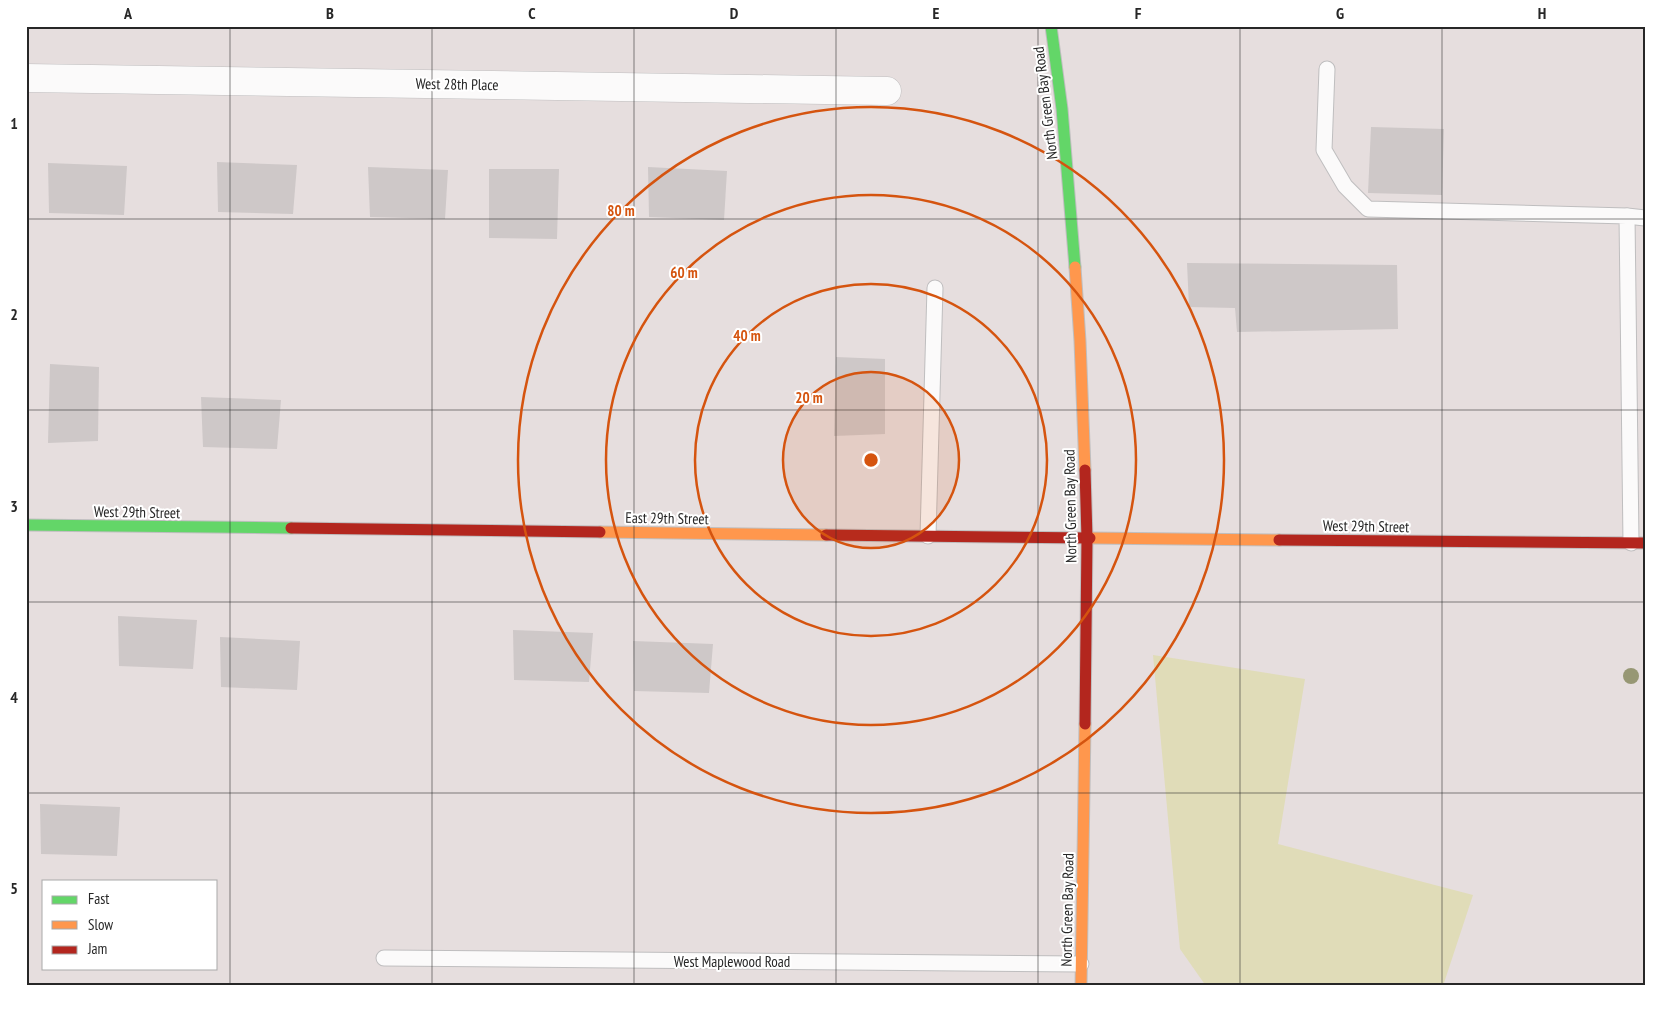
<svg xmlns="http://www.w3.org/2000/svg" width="1671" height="1012" font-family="'PT Sans Narrow',sans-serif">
<rect width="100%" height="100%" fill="#e6dede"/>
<polygon fill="#e0dcb8" points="1153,655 1305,679 1278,844 1473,895 1443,986 1206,986 1180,949"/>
<g fill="#cec8c8">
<polygon points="1371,127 1444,129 1442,195 1368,193"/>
<polygon points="217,162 297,165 293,214 218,212"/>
<polygon points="48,163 127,166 124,215 49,213"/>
<polygon points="368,167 448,170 445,219 370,217"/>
<polygon points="648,167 727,171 724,220 649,217"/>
<polygon points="489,169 559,169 557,239 489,238"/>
<polygon points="1187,263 1397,265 1398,329 1237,332 1235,308 1189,307"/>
<polygon points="836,357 885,359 885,434 834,436"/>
<polygon points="50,364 99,367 98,441 48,443"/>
<polygon points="201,397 281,400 277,449 203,447"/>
<polygon points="118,616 197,620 193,669 119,666"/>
<polygon points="513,630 593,633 589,682 514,680"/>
<polygon points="220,637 300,641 297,690 221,687"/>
<polygon points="633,641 713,644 709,693 634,691"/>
<polygon points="40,804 120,807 117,856 41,854"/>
</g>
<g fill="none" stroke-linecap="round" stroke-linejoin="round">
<defs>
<g id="lane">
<polyline points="1327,69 1324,150 1345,186 1368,209 1627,216 1631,543"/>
<polyline points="1627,216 1645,218"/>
<polyline points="928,536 935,288"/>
<polyline points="384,958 1081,964"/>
</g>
<polyline id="street" points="26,78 887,91"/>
<g id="fast">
<polyline points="1051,26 1062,109 1075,267"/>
<polyline points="26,525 291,528"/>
</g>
<g id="slow">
<polyline points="1075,267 1080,341 1085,470"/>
<polyline points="600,532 826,535"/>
<polyline points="1090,538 1279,540"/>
<polyline points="1081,986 1085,724"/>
</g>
<g id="jam">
<polyline points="291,528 600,532"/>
<polyline points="826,535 1090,538"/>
<polyline points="1279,540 1645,543"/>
<polyline points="1085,724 1087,538 1085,470"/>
</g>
</defs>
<use href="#lane" stroke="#bfbebf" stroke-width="17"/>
<use href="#street" stroke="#bfbebf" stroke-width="29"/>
<use href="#fast" stroke="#bfbebf" stroke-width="13"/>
<use href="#slow" stroke="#bfbebf" stroke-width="13"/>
<use href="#jam" stroke="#bfbebf" stroke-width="13"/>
<use href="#lane" stroke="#fbfafa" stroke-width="15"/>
<use href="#street" stroke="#fbfafa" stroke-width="28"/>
<use href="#fast" stroke="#63d668" stroke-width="11"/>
<use href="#slow" stroke="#ff974d" stroke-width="11"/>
<use href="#jam" stroke="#b3261e" stroke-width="11"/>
</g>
<circle fill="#979774" cx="1631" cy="676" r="8"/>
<path fill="none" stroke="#272727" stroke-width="1" stroke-opacity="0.55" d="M230,26V986M432,26V986M634,26V986M836,26V986M1038,26V986M1240,26V986M1442,26V986M26,219H1645M26,410H1645M26,602H1645M26,793H1645"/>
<circle cx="871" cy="460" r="88" fill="#d5540f" fill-opacity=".12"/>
<g fill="none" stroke="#d5540f" stroke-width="2.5">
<circle cx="871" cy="460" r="88"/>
<circle cx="871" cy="460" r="176"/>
<circle cx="871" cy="460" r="265"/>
<circle cx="871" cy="460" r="353"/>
</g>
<g text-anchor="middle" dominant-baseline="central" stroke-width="4" stroke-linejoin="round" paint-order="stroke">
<g font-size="15" fill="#272727" stroke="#fff">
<text transform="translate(457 84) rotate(1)">West 28th Place</text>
<text transform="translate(1045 103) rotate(-97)">North Green Bay Road</text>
<text transform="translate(1070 506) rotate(-91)">North Green Bay Road</text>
<text transform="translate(137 512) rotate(1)">West 29th Street</text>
<text transform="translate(667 518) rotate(1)">East 29th Street</text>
<text transform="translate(1366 526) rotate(1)">West 29th Street</text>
<text transform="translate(1067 910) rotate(-89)">North Green Bay Road</text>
<text x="732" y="961">West Maplewood Road</text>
</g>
</g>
<circle cx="871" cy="460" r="8" fill="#d5540f" stroke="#fff" stroke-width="2.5"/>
<g font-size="15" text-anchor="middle" font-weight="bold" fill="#d5540f" stroke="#fff" stroke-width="4" stroke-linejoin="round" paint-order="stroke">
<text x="621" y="216">80 m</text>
<text x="684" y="278">60 m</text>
<text x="747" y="341">40 m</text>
<text x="809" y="403">20 m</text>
</g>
<rect width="1671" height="1012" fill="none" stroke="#ffffff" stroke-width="55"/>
<rect x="42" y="880" width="175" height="90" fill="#ffffff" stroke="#a9a9a9"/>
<rect x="52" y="896" width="25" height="8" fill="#63d668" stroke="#a9a9a9"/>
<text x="88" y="904" font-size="15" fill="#272727">Fast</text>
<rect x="52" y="921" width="25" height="8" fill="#ff974d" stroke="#a9a9a9"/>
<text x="88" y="930" font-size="15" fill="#272727">Slow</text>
<rect x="52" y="946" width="25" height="8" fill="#b3261e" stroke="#a9a9a9"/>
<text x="88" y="954" font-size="15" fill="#272727">Jam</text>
<rect x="28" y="28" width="1616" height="956" fill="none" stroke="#272727" stroke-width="2"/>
<g font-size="16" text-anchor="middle" font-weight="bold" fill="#272727">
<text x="128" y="19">A</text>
<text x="330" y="19">B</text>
<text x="532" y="19">C</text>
<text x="734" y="19">D</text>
<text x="936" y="19">E</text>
<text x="1138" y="19">F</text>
<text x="1340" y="19">G</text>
<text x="1542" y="19">H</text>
<text x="14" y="129">1</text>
<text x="14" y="320">2</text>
<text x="14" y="512">3</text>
<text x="14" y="703">4</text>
<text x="14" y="894">5</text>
</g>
</svg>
